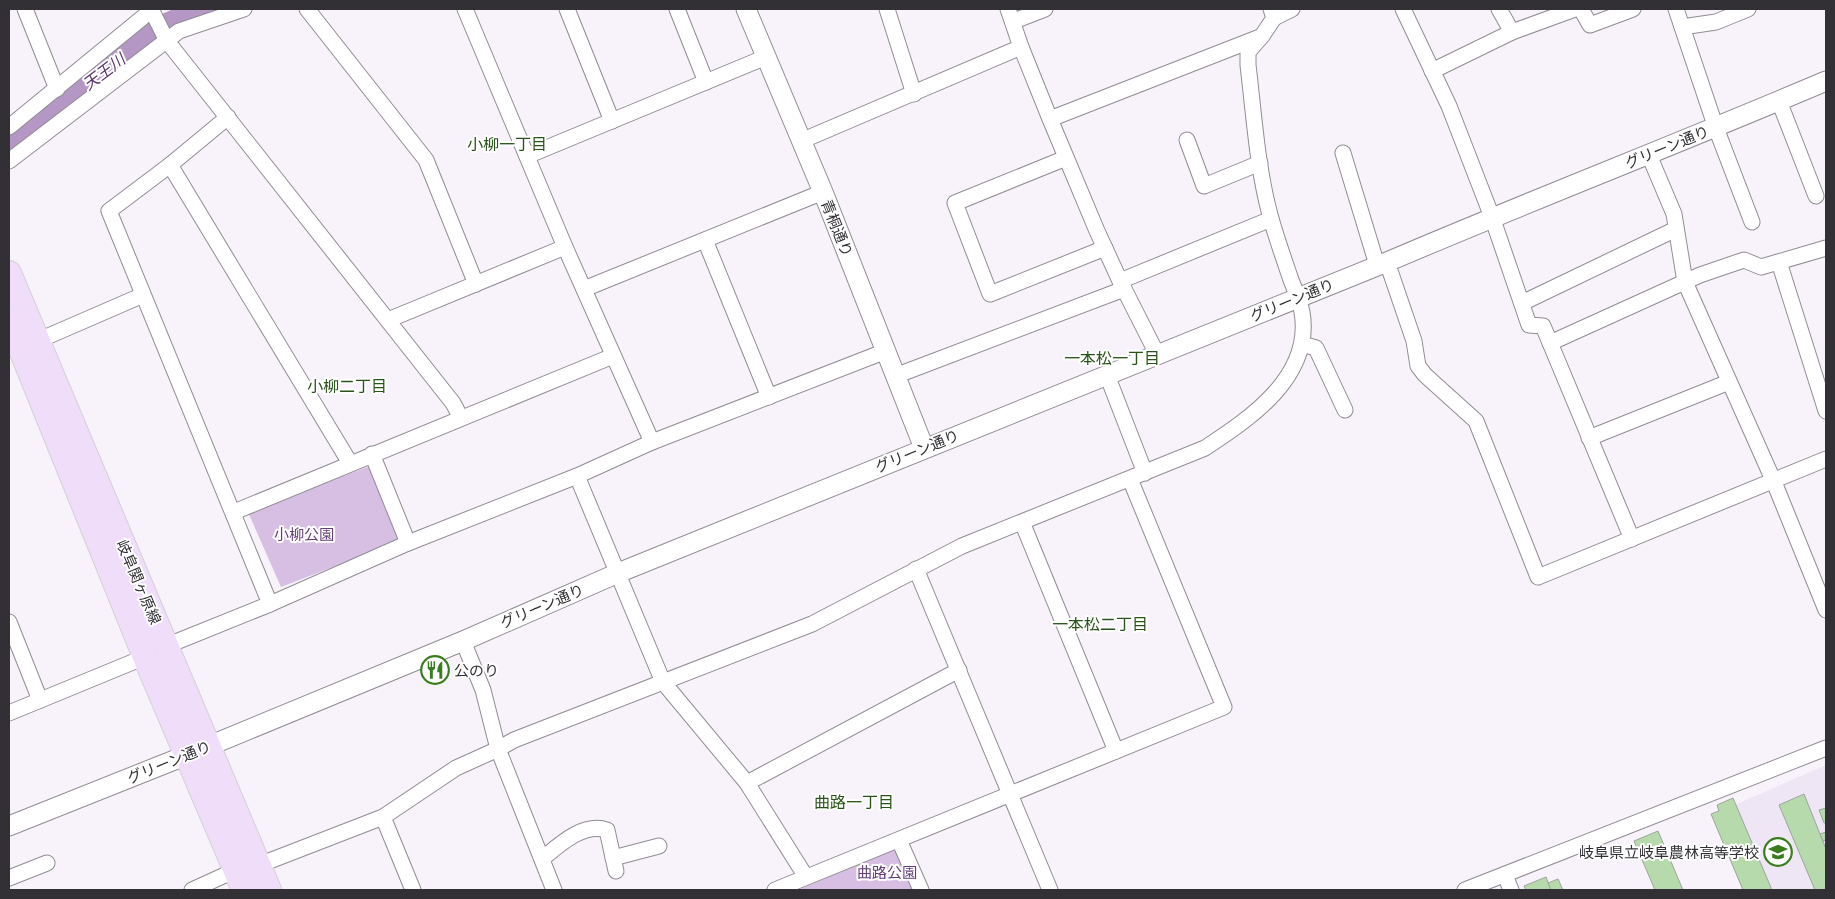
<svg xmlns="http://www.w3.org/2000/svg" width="1835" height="899" font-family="Poppins,'Noto Sans JP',sans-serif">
<rect width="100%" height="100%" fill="#f8f2fb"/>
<polygon fill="#efe6f5" points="1826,765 1826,890 1746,890 1714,814"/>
<g fill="#d7bfe4">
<polygon points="370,466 400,541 281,587 248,512"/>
<polygon points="893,850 899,854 914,890 798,890"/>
</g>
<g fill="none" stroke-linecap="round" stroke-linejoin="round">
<polyline stroke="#b497c5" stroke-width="28" points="9,145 157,32 206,9"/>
</g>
<g fill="#b6daac" stroke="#9ea49d">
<polygon points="1804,794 1826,849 1826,890 1815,890 1779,805"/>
<polygon points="1733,798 1772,890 1743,890 1711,814 1719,811 1717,805"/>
<polygon points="1826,808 1826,823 1824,823 1819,810"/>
<polygon points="1658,831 1683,890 1655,890 1634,841"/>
<polygon points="1826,832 1826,840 1823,841 1820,834"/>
<polygon points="1546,877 1551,890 1526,890 1524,886"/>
<polygon points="1558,879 1563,890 1551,890 1548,883"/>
</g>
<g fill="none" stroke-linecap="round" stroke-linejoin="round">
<defs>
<g id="minor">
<polyline points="25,9 57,89"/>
<polyline points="151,9 167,41 453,403 461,418"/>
<polyline points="307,9 426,160 476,284"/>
<polyline points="465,9 565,247 652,442"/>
<polyline points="567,9 612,121"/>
<polyline points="677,9 706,82"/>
<polyline points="887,9 914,94"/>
<polyline points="1008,9 1021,47 1050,119 1097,231 1120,281 1157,354"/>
<polyline points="1403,9 1449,106 1492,217 1529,325 1543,326 1632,539"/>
<polyline points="1499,9 1512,32"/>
<polyline points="1581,9 1590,25 1633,9"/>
<polyline points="1676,9 1716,128 1752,222"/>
<polyline points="1274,18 1292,9"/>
<polyline points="1014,21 1045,9"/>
<polyline points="1682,27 1716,22 1748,9"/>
<polyline points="1432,71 1512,32 1575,9"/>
<polyline points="1779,101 1816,196"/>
<polyline points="228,117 170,165 109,211 270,604"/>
<polyline points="1050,119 1260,37"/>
<polyline points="9,127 153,9"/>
<polyline points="1187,140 1204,186 1260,163"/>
<polyline points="801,141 1021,47"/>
<polyline points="1343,153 1377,265"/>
<polyline points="1649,155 1674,214 1685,282 1774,482 1826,610"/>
<polyline points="527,156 766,57"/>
<polyline points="1066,158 955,203 990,294 1105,248"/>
<polyline points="9,161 179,31 244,9"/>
<polyline points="170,165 350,463"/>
<polyline points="705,240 769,397"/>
<polyline points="1387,262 1414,341 1418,366 1425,375 1476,421 1538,577 1826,459"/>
<polyline points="1779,262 1826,411"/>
<polyline points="1120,281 1271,219"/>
<polyline points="584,289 823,192"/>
<polyline points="1522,303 1676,229"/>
<polyline points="388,320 565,247"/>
<polyline points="37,341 143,295"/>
<polyline points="1550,343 1700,275 1744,260 1761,267 1826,248"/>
<polyline points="1302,344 1316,348 1345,410"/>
<polyline points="1107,375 1145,473"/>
<polyline points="895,376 1124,289"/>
<polyline points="1589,438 1729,382"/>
<polyline points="372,454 408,543"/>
<polyline points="577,476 663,682 747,783 806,877"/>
<polyline points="234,512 613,356"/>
<polyline points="1022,522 1116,751"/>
<polyline points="916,569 1050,890"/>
<polyline points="9,622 40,700"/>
<polyline points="463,641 483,690 498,749 554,890"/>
<polyline points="166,646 270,604 408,543 577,476 652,442 886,351"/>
<polyline points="9,713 145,657"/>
<polyline points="747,783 959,670"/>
<polyline points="383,817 413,890"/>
<polyline points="899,840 921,890"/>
<polyline points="613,858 659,846"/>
<path d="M542,859C559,845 583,822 607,830L616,871"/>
<path d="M259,865L383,817L456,768L498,749L514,740L812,624L962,546L1205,448C1251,418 1313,376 1302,312C1300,301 1295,290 1291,280C1284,259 1276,237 1270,215C1257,166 1254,115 1248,65V52L1262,36L1274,18L1271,9"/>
<polyline points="1505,875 1511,890"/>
<polyline points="9,878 47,863"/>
<polyline points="192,890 236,870"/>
<polyline points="775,890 1224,707 1130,479"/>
<polyline points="1465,890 1826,748"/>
</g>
<g id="tertiary">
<polyline points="746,9 823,192 924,448"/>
<path d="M9,826L187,755L463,641L618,573L1387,262C1532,200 1680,143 1826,81"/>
</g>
<g id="primary">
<polyline points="9,273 269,890"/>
<polyline points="9,320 145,657 244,890"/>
</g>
</defs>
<use href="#minor" stroke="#918c94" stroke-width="17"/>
<use href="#tertiary" stroke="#918c94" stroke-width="21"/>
<use href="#primary" stroke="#d2d1d2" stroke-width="26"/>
<use href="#minor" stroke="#fff" stroke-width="15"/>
<use href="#tertiary" stroke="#fff" stroke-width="19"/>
<use href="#primary" stroke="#efddfa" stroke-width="24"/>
</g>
<defs>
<symbol id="restaurant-ring" viewBox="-11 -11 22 22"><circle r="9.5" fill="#fff" stroke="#397d1f" stroke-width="1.5"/><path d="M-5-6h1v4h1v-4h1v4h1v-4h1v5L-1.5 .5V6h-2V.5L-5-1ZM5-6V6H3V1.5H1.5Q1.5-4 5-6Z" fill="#397d1f"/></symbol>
<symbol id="school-ring" viewBox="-11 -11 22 22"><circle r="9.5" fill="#fff" stroke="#397d1f" stroke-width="1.5"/><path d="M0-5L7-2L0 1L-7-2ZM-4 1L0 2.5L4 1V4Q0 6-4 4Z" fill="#397d1f"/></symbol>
</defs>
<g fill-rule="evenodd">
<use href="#restaurant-ring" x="419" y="654" width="32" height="32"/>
<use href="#school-ring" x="1762" y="836" width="32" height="32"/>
</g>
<g text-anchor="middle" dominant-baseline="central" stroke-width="4" stroke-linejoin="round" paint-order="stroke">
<g font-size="15" fill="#323034" stroke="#fff">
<text transform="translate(1667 147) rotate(-22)">グリーン通り</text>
<text transform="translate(837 228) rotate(68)">青桐通り</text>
<text transform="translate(1292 300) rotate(-22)">グリーン通り</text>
<text transform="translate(917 451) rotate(-22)">グリーン通り</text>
<text transform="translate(139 582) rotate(67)">岐阜関ヶ原線</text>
<text transform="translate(542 606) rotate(-23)">グリーン通り</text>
<text transform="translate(169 762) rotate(-22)">グリーン通り</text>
</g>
<g font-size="15" fill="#643d78" stroke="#fff">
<text x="304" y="534">小柳公園</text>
<text x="887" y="872">曲路公園</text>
</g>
<g font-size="15" fill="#323034" stroke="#fff" text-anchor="start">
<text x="454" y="670">公のり</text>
<text x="1759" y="852" text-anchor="end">岐阜県立岐阜農林高等学校</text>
</g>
<g font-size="16" font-style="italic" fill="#5b346e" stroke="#fff">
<text transform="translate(104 72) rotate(-37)">天王川</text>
</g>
<g font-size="16" fill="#285319" stroke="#fff">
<text x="507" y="144">小柳一丁目</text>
<text x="1112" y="358">一本松一丁目</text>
<text x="347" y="386">小柳二丁目</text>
<text x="1100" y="624">一本松二丁目</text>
<text x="854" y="802">曲路一丁目</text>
</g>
</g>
<rect width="1835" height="899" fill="none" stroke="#323034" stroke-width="20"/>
</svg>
